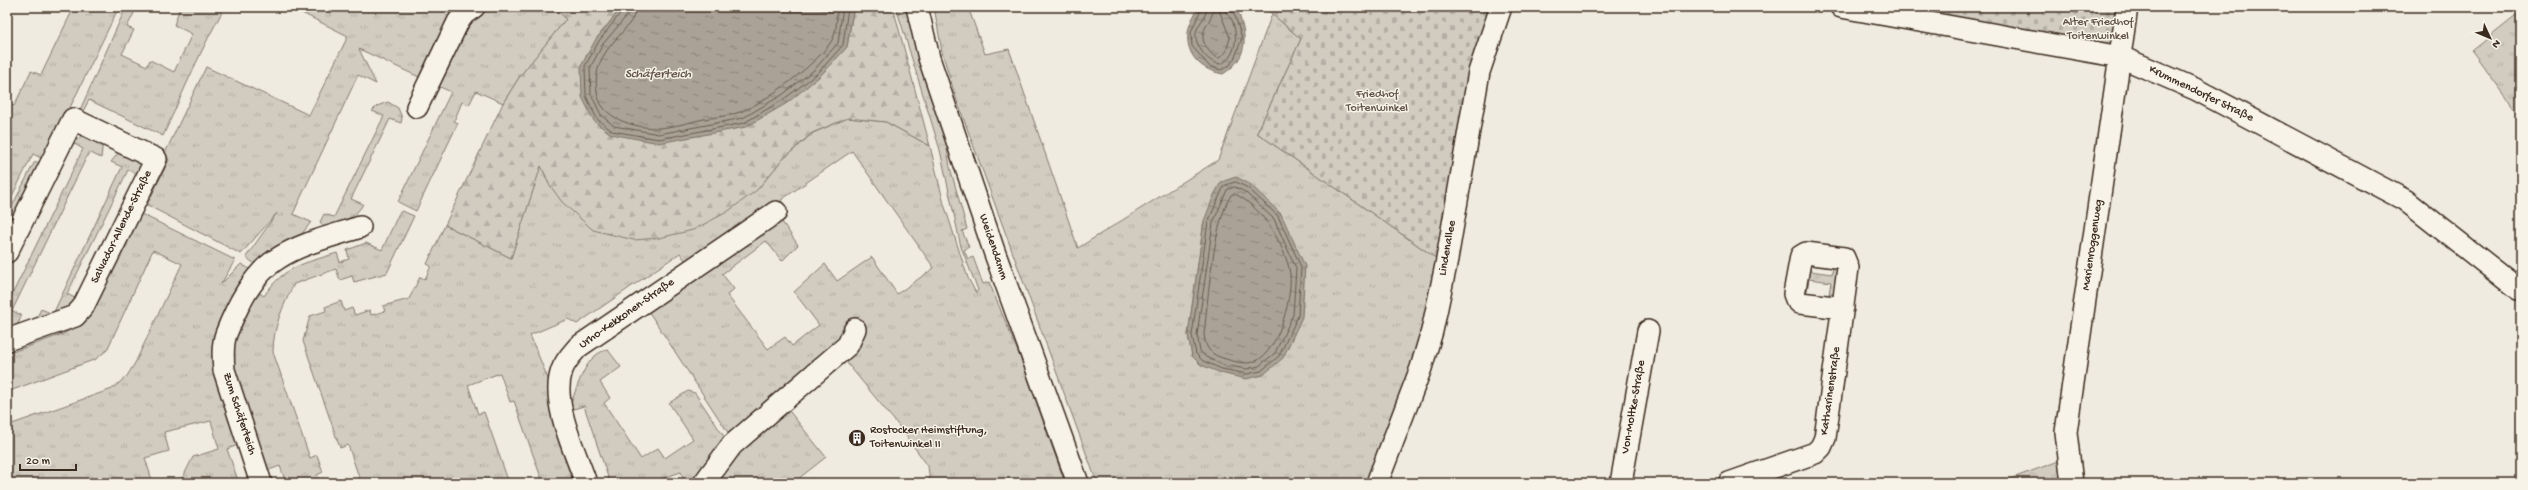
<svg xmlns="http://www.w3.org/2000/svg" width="2528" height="490" font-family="'Gochi Hand',sans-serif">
<defs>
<pattern id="grass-tufts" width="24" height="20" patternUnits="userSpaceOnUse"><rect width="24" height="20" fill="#d1cbc0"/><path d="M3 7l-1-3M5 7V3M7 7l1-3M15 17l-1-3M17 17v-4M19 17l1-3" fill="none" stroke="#b4aea5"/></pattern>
<pattern id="forest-firs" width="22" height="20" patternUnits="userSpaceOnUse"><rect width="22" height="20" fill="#d1cbc0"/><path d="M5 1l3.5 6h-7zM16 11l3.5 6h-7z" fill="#b4aea5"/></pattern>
<pattern id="cemetery-stones" width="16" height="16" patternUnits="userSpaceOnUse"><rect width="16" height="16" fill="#d1cbc0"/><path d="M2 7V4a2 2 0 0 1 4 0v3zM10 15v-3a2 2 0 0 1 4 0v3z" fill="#b4aea5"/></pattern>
<pattern id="water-ripples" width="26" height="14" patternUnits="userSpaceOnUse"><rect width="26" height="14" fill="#aaa296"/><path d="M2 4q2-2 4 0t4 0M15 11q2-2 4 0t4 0" fill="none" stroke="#8c847a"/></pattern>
</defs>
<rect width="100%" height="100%" fill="#efebe0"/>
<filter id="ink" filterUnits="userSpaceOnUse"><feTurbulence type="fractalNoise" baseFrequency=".025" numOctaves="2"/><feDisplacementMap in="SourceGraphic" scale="8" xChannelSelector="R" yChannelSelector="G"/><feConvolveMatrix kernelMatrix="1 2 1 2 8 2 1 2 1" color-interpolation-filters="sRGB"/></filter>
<g filter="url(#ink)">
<g fill="url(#grass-tufts)" stroke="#867a6f" fill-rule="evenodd">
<polygon points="74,7 119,7 60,128 51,163 33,154 7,206 7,103 14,106 31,71 41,75"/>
<path d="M126,7H137L127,27L134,30L122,54L147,66L150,60L174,72L192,34L174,25L180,7H225C201,48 183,93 163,136L89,100L82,113L80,110Z"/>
<polygon points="290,7 555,7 566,19 520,76 503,103 476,91 469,105 462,102 454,121 458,123 416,211 398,202 451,92 359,49 376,84 358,75 293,214 311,222 298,239 257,266 246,257 277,213 241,254 147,205 169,160 165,153 206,67 309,115 348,36"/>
<path d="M896,7H908L944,131L950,167L967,229L962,231L969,247L964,250L968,259L973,257L983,284L989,282L1023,364L1065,483H930L928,466L898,425L847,363L849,357L782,402L826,457L793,483H704L732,445L727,431L643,303L692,270L680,253L577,324L568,319L530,335L562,413L586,483H543L514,401L510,402L500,373L468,385L478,414L484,412L509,483H361L348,445L340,448L303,341L310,316L326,311L325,307L341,301L344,311L352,308L355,315L370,310L371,315L385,311L383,306L409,299L420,277L425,279L431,266L427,264L445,225L511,258L541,165L549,184L757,190L782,160L813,133L848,118L886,122L930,146L944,204L968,278L976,293L978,290L961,247L940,150ZM852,151L934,268L897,294L872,257L837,281L825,264L794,292L819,325L792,346L785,337L768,349L727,295L734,289L722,274L766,241L782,261L798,245L776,213L785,206L781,200Z"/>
<path d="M934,7H968L985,54L1009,49L1078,248L1218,160L1272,14L1301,39L1257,133L1446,265L1377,483H1097L956,98L942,52ZM1204,221L1263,375C1233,382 1217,371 1192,356L1188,335Z"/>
<polygon points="2521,12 2521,117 2472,51"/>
<path d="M388,102L398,108L402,118L401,123L390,119L351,199L363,204C356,218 339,224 325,228L320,222L324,214L334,217L384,116L372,111L377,106Z"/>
<polygon points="85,133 103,141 101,158 89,152 12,311 22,315 15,330 7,336 7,305 83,149 73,143"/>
<polygon points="119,152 139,158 142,165 140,175 128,170 67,294 79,300 71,312 35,321 41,309 53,314 122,167 111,162"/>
<polygon points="37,162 41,163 7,231 7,216 34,163"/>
<path d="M402,211L414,216L387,273L354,282L352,276L340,280L336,269L294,284C283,306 273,327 273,352L310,458L317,455L323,472L317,475L320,483H286L280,466L258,474L247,442L227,449L239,483H170L183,477L193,457L219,449L211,421L164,432L169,451L145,458L153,483H10L7,473V428L12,424L112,389L127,376L135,363L182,264L153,250L107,350L96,359L7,392V354L63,334L80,324L139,213L235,260L221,284L241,264L253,271L234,342L258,292L264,296C285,265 303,264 337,253L340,262L349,259L347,250L366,243L382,250L399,213Z"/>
<polygon points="1812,257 1810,271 1832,274 1834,261 1839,264 1835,292 1829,294 1831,282 1809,279 1807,291 1804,291"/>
<path d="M608,350L621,367L600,382L610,398L604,403L641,459L658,448L665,458L693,439L669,403L688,391L695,393L725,438C715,455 707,483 685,483L681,472L648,483H610L584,406L570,410V406C577,388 586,352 608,350Z"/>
<polygon points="2067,458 2072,483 1999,483"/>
</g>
<polygon fill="url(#forest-firs)" stroke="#867a6f" points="555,7 622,7 596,39 746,126 786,103 820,76 847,47 853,11 851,7 893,7 930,146 886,122 848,118 812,133 782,160 757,190 727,212 693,230 659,238 634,240 593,230 562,202 549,184 541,166 511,258 445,225 503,103 520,76 566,19"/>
<g fill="url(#cemetery-stones)" stroke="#867a6f">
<polygon points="1264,7 1501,7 1446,265 1257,133 1301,39"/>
<polygon points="1841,7 2127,7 2121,57"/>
</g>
<g fill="url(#water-ripples)" stroke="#7e7266">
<polygon points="622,7 851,7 853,11 847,47 820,76 787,103 746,127 659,143 611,134 594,121 582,97 581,66 596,39"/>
<path d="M1200,7C1209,7 1222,4 1231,7C1237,9 1240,15 1241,21C1248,43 1244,61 1223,74C1187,68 1177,34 1200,7Z"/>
<polygon points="1236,177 1250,184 1281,214 1305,266 1302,317 1283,358 1263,375 1246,379 1221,373 1201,365 1192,356 1188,335 1204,221 1214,195 1221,182"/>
</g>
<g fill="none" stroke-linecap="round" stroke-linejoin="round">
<g stroke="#675a4e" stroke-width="1">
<polyline points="625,7 599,41 585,66 586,96 597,119 612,131 659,139 744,123 784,99 818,73 843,45 848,7"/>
<polyline points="630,7 629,13 603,44 590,68 591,94 601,115 614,126 659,134 743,118 782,95 814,70 838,43 843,7"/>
<path d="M636,7C635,33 590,46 597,92C600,119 635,128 659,128C674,127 690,122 704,119C716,117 729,116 740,112C762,105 822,60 832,40C837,32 837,16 837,7"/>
<polyline points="1202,7 1191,32 1192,46 1210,67 1221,70 1230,65 1235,57 1242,38 1235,16 1229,7"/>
<path d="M1207,7C1206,25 1185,28 1203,53C1208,59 1212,63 1221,64C1237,56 1238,35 1232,20C1229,15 1225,14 1224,7"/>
<path d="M1214,7C1213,23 1195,31 1207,48C1210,53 1214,57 1219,58L1226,52L1230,38L1218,7"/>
<polygon points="1236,182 1248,188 1278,216 1301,267 1298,316 1279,356 1261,371 1247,374 1222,369 1203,361 1196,354 1192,335 1208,222 1224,186"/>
<polygon points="1235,187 1245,192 1274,219 1296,268 1293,315 1275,353 1259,366 1247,369 1223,365 1206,357 1200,351 1197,335 1213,223 1227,190"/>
<path d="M1235,194C1261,206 1282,241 1289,268C1295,292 1279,351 1256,361C1247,365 1235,362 1226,359C1211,355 1206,350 1204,335C1208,299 1213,224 1231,195Z"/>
</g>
<defs>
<g id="minor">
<polyline points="917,7 929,58 994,251 1078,483"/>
<polyline points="1841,7 2121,57 2195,89 2405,200 2518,289"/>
<polyline points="417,107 458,22 464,14 474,7"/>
<polyline points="7,252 73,119 156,159 83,307 75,316 7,340"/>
<path d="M261,483L224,370C223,358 222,345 226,334C236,308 253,274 277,259C301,243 333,236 360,227"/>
<path d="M586,483C576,453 550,402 562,370C565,361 572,354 578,347L776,212"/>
<polyline points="704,483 732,445 848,345 855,329"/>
<polyline points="1377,483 1421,368 1432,331 1446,265 1479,72 1501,7"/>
<polyline points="1621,483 1648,331"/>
<polyline points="1729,483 1815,453 1821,447 1825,438 1848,268 1844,258 1806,253 1801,256 1794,294 1796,299 1800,303 1843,308"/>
<polyline points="2072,483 2066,432 2127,7"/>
</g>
</defs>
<use href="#minor" stroke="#3b2a1e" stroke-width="24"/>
<use href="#minor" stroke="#f7f3e8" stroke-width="21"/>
</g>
</g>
<defs>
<symbol id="building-disc" viewBox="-11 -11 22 22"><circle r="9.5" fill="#3b2a1e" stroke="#f7f3e8"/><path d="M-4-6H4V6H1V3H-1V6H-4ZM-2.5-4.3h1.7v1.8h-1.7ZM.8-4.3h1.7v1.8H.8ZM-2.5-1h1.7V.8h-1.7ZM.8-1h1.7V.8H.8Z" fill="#fff"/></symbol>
</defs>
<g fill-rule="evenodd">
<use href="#building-disc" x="847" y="428" width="20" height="20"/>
</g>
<g text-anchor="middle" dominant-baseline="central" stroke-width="3" stroke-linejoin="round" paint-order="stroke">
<g font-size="12" fill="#605246" stroke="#f7f3e8">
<text x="2098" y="23">Alter Friedhof<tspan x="2098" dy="14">Toitenwinkel</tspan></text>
<text x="1377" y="95">Friedhof<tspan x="1377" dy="14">Toitenwinkel</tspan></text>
</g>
<g font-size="12" fill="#3b2a1e" stroke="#f7f3e8">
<text transform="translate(2201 94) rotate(26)">Krummendorfer Straße</text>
<text transform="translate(122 227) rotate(-64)">Salvador-Allende-Straße</text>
<text transform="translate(2093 245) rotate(-82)">Marienroggenweg</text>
<text transform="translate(993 247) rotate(71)">Weidendamm</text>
<text transform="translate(1448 248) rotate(-80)">Lindenallee</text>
<text transform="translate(627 314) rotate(-35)">Urho-Kekkonen-Straße</text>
<text transform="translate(1831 391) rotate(-82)">Katharinenstraße</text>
<text transform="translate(1634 407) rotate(-80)">Von-Moltke-Straße</text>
<text transform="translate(239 414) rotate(72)">Zum Schäferteich</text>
</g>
<g font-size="12" fill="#3b2a1e" stroke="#f7f3e8" text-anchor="start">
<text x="870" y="431">Rostocker Heimstiftung,<tspan x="870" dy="14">Toitenwinkel II</tspan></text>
</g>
<g font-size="13" font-style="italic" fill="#625448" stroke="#f7f3e8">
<text x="658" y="74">Schäferteich</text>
</g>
</g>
<rect width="2528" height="490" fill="none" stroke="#f7f3e8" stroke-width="24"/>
<rect x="12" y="12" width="2504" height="466" fill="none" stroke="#3b2a1e" stroke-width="1.5" filter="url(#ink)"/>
<g transform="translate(2490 38) rotate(134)" stroke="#f7f3e8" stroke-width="3" paint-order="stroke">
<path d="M0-3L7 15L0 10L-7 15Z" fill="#3b2a1e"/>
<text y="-6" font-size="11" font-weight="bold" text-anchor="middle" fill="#3b2a1e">N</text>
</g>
<path d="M20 464v6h56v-6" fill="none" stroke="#3b2a1e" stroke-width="2"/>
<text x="26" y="464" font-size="12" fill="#3b2a1e" stroke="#f7f3e8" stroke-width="3" paint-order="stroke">20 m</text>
</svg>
